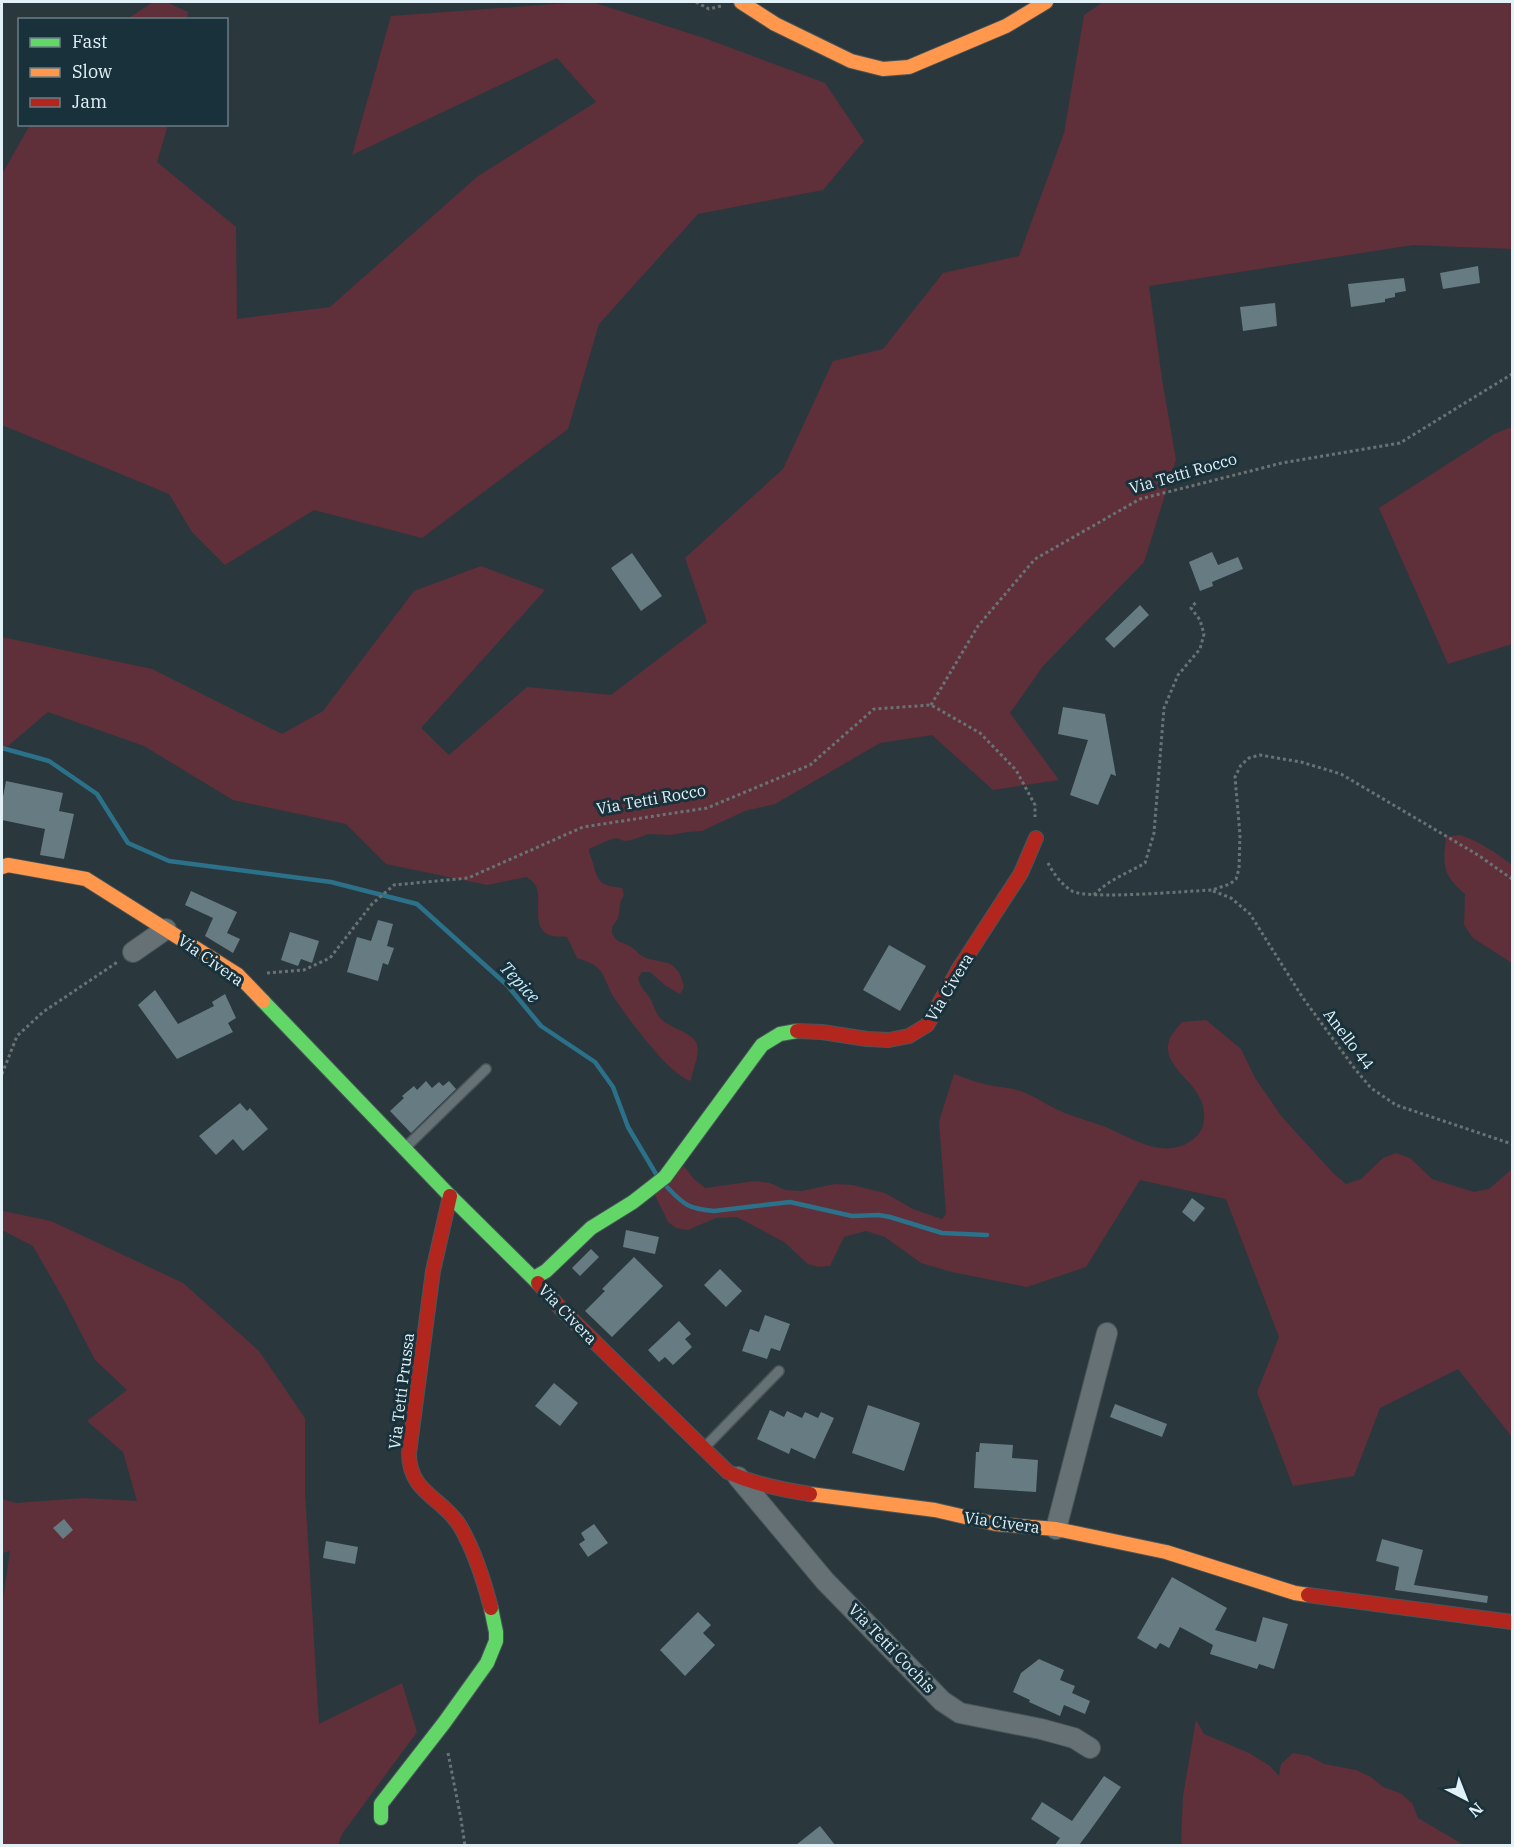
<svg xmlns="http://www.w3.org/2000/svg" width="1514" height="1847" font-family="'IBM Plex Serif',serif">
<rect width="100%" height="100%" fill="#2a383d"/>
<g fill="#5f2f3a">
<polygon points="153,2 166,2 188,12 187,19 127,19"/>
<polygon points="581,2 592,2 707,39 825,83 864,141 823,190 698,214 599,324 568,429 422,538 314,510 225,565 192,532 169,494 2,425 2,174 30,125 168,125 157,162 236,227 237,319 330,307 478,176 596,102 557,58 352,155 391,16"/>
<path d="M1103,2H1512V249L1413,245L1149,286L1162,379L1176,460L1144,562L1043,666L1010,713L1059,780L993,790L932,735L880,743L775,804L745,811L702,831L687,832L671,835L648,834L632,840L624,841L617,838L609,840L589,849C589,856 593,860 594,867C599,886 604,885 622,888L624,896C618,903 621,909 618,918C616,923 612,924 612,930C612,942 624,942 631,947C635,949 638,954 642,956C662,966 677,955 684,987L680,994L666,986L650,972H642L638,978C640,987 645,991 650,998C654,1005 655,1013 661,1019C671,1029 695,1033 697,1045C700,1057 692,1069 691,1081C669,1075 627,1017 613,996C608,988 605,975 598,968C592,963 584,960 577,958L567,937C563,936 558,937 553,936C529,931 543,901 536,886C534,882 530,879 526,877L487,885L386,864L346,824L233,800L144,746L48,712L2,751V637L152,669L282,734L323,711L414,591L481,566L545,590L421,728L449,755L527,687L611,695L707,622L685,558L783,469L833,361L883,349L943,273L1019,256L1064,133L1084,15Z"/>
<polygon points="1512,427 1512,644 1448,664 1379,508 1496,433"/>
<path d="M1460,835C1481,842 1496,853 1512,865V963L1473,938L1464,925L1465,894C1442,874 1443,866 1446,837Z"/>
<path d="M1206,1020L1241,1049L1255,1078L1282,1117L1334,1174L1346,1184L1361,1179L1383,1158L1396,1153L1410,1158L1432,1179L1474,1192L1489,1189L1512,1169V1437L1458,1369L1380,1408L1354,1476L1293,1486L1257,1392L1279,1337L1226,1199L1140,1180L1086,1267L1027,1287L952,1272L921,1263L885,1237L866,1231L844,1237L830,1266L818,1267L808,1264L784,1242L737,1217L716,1218L688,1230L676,1228L668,1222L654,1193L684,1166L693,1178L705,1188L755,1181L770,1183L785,1190L802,1191L835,1184L852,1185L885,1193L913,1209L942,1219L946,1214L939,1121L954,1074C966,1078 977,1083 989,1085C1000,1088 1010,1087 1020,1091C1036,1096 1049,1107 1065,1113C1079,1119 1094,1122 1108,1128C1131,1138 1160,1157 1186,1144C1196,1138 1203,1132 1204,1120C1208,1085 1165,1072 1168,1045C1169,1036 1177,1028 1182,1022Z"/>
<polygon points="3,1211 51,1221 183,1283 259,1351 305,1418 305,1492 319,1724 402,1683 417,1732 342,1834 338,1845 2,1845 2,1603 3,1600 10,1551 2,1553 2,1499 16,1503 84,1498 137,1501 123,1452 87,1421 127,1390 95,1360 65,1302 33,1246 2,1230 2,1214"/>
<polygon points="1196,1720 1204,1734 1249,1753 1270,1766 1279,1776 1281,1764 1293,1753 1309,1756 1324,1764 1356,1770 1371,1777 1383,1787 1400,1793 1412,1803 1418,1818 1464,1845 1183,1845 1181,1842 1183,1796"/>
</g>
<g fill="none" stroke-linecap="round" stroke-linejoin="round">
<g stroke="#2b7189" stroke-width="4.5">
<polyline points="2,748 49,761 97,794 128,843 169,861 331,882 417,904 507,985 541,1026 595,1062 613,1087 628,1127 656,1174"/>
<path d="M667,1187C684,1205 689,1209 714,1211L790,1202L852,1216L879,1215L890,1217L942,1233L987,1235"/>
</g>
</g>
<g fill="#667b82">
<polygon points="1478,266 1480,283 1443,289 1440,273"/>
<polygon points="1404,278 1406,291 1395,293 1395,297 1385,299 1385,302 1351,307 1348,284"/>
<polygon points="1275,303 1277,326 1243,331 1240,307"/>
<polygon points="1212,552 1218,565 1238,557 1243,569 1212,582 1213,586 1200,591 1189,562"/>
<polygon points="632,553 662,596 641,611 611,568"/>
<polygon points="1140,605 1149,615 1114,648 1105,639"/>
<polygon points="1063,707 1105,714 1116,776 1111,774 1098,805 1070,795 1088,740 1058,734"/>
<polygon points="6,781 63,793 59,811 74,814 64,859 40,855 45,829 2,820 2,802"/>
<polygon points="191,891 237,912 227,933 240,939 233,953 205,936 213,918 185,905"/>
<polygon points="378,920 393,924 387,946 394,948 388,965 383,963 378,981 347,972 357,937 371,941"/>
<polygon points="290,932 319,941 312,963 301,959 298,966 281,960"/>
<polygon points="889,945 926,966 900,1011 863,990"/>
<polygon points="155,990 178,1024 214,1006 212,1002 225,994 236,1018 228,1023 233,1032 177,1059 138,1005"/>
<polygon points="426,1081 432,1088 439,1082 443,1086 449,1081 456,1089 411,1133 390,1111 404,1098 402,1096 414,1086 417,1090"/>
<polygon points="240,1103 247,1111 250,1108 268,1129 243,1151 233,1139 216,1155 199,1136"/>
<polygon points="1192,1198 1205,1208 1194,1222 1182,1212"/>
<polygon points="626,1230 659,1237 655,1254 623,1247"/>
<polygon points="591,1249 599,1257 580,1276 572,1268"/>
<polygon points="634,1257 663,1286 612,1337 585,1311 605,1291 602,1289"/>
<polygon points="720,1269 742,1291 726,1307 704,1285"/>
<polygon points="765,1315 790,1324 780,1351 771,1348 767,1359 742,1351 750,1329 759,1332"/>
<polygon points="679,1321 691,1334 685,1339 692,1347 673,1365 665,1357 659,1362 648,1350"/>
<polygon points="554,1383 578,1403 560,1426 535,1406"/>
<polygon points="1115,1404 1167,1424 1162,1437 1110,1417"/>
<polygon points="868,1405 920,1423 904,1471 852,1453"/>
<polygon points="770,1410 784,1417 787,1411 802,1418 805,1412 818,1418 821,1412 834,1418 815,1459 791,1448 789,1454 757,1439"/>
<polygon points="980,1443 1013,1445 1012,1458 1038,1460 1036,1492 974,1488 976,1452 979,1452"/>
<polygon points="64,1519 73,1530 63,1539 53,1528"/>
<polygon points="594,1524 608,1543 588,1557 579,1544 585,1540 581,1533"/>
<polygon points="1382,1539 1423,1550 1414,1585 1488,1596 1487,1603 1395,1590 1399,1567 1376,1561"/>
<polygon points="326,1541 358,1547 355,1564 323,1558"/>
<polygon points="1172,1577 1227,1608 1215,1630 1256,1642 1263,1617 1288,1624 1274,1669 1259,1664 1257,1669 1210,1654 1213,1645 1180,1627 1169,1648 1160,1643 1156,1649 1137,1638"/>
<polygon points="698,1612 711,1625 703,1633 715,1645 685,1676 660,1650"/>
<polygon points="1039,1659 1064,1670 1060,1680 1075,1686 1072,1693 1090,1701 1085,1714 1064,1705 1060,1716 1029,1702 1030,1700 1013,1692 1021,1673"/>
<polygon points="1104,1776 1121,1787 1089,1832 1079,1845 1055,1845 1060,1838 1031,1819 1042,1802 1072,1821"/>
<polygon points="820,1826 835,1845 796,1845"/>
</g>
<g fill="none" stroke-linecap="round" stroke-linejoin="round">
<defs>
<g id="lane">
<polyline points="406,1147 486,1069"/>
<polyline points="705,1447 779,1371"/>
</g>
<g id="street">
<polyline points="133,952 166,929"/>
<polyline points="738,1477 825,1581 942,1701 960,1713 1041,1729 1074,1738 1090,1748"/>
<polyline points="1056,1529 1107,1333"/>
</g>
<g id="fast">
<polyline points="263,1001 450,1196 538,1283"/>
<polyline points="534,1278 546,1271 591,1228 633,1202 665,1177 762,1045 780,1034 797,1031"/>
<polyline points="381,1818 381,1804 444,1723 487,1663 496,1641 496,1632 491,1608"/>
</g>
<g id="slow">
<polyline points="741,2 775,24 851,61 883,69 909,67 1006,26 1046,2"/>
<polyline points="2,867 8,865 86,879 238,975 263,1001"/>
<polyline points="810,1494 935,1510 996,1524 1056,1529 1166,1552 1295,1593 1308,1595"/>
</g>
<g id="jam">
<polyline points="797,1031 822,1032 867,1039 889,1040 909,1036 927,1025 960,967 1021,873 1036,838"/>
<path d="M450,1196L433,1271L409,1453C409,1493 442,1497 460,1526C474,1550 484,1581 491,1608"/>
<path d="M538,1283L562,1310L728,1472C751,1483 784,1490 810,1494"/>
<polyline points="1308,1595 1512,1622"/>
</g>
</defs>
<use href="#lane" stroke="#485559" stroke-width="12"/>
<use href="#street" stroke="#485559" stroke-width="22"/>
<use href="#fast" stroke="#485559" stroke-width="16"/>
<use href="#slow" stroke="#485559" stroke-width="16"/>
<use href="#jam" stroke="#485559" stroke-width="16"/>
<g stroke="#697376" stroke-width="3" stroke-dasharray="3 3" stroke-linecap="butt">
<polyline points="696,2 709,9 721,6"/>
<polyline points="931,705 978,626 1035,559 1140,499 1282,463 1400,443 1512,374"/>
<path d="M1048,863C1053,873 1062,885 1072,891C1088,900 1187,891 1212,890L1230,884L1236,879L1239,869L1240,835L1235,777L1241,765L1249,758L1260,755L1301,762L1341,774L1478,855L1512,879"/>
<polyline points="1213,891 1231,898 1250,914 1303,998 1355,1069 1371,1088 1396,1105 1512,1144"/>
<path d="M1094,895C1108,880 1128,873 1145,863L1154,833L1164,708L1178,675L1200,649L1204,634L1200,620L1191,608L1197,601"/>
<polyline points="267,973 304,970 330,958 372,904 394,885 468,878 583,827 707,808 810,765 874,709 931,705 980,733 1016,770 1035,805 1035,817"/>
<polyline points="2,1074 17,1036 43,1012 119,961"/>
<polyline points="448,1753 461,1819 465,1846"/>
</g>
<use href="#lane" stroke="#667175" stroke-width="9"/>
<use href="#street" stroke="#667175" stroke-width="20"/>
<use href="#fast" stroke="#63d668" stroke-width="14"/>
<use href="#slow" stroke="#ff974d" stroke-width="14"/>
<use href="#jam" stroke="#b3261e" stroke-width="14"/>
</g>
<g text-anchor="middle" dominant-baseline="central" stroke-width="6" stroke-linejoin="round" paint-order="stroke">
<g font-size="16" fill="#e2f1f7" stroke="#18313b">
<text transform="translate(1183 473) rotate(-16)">Via Tetti Rocco</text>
<text transform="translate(651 799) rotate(-10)">Via Tetti Rocco</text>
<text transform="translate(211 960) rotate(35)">Via Civera</text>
<text transform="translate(949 987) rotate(-59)">Via Civera</text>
<text transform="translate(1349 1039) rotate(53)">Anello 44</text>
<text transform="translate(568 1314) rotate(46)">Via Civera</text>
<text transform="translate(401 1391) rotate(-83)">Via Tetti Prussa</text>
<text transform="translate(1002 1522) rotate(8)">Via Civera</text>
<text transform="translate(892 1648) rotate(46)">Via Tetti Cochis</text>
</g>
<g font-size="18" font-style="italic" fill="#c5ebfb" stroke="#18313b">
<text transform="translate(520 982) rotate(47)">Tepice</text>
</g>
</g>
<rect width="1514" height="1847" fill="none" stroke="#e2f1f7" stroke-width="6"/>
<rect x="18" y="18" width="210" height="108" fill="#18313b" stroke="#697e86" stroke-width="1.5"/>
<rect x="30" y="38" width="30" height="9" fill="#63d668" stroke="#697e86" stroke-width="1.5"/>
<text x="72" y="48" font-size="18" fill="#e2f1f7">Fast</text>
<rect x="30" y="68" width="30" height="9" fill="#ff974d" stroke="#697e86" stroke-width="1.5"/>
<text x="72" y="78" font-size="18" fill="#e2f1f7">Slow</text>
<rect x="30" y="98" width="30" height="9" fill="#b3261e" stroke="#697e86" stroke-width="1.5"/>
<text x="72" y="108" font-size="18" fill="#e2f1f7">Jam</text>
<g transform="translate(1466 1799) rotate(138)" stroke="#18313b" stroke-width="4.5" paint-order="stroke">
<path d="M0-4.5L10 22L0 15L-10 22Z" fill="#e2f1f7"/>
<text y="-9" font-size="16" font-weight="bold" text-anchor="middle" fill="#e2f1f7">N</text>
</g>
</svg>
